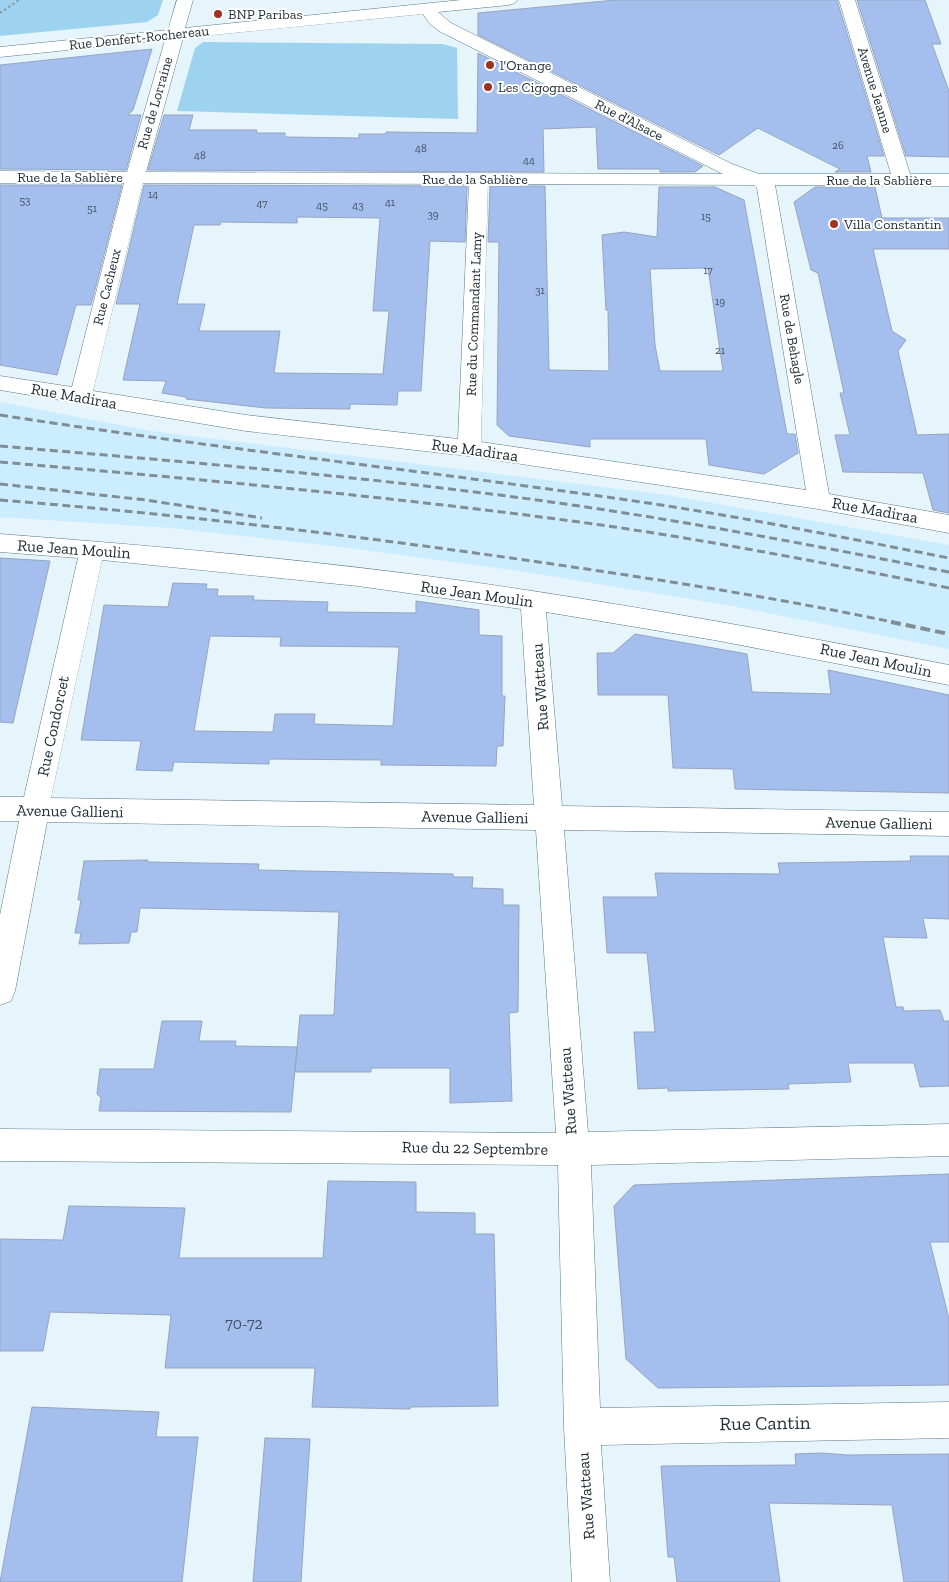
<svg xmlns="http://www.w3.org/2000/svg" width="949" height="1582" font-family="'Zilla Slab',serif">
<rect width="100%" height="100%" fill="#e6f4fb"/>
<polygon fill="#ccedff" points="0,402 151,431 667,495 949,545 949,649 732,606 526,572 349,548 172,528 0,517"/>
<g fill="#9dd3ef">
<polygon points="0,0 163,0 158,15 147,22 0,36"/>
<polygon points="203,42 443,44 457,48 458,119 177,111 195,48"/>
</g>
<g fill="#a4beee" stroke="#96a5c0" fill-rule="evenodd">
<polygon points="615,0 837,0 884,156 867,156 871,172 835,172 840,169 758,128 719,155 478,35 478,13"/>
<polygon points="857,0 925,0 941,44 932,44 949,91 949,157 906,156"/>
<polygon points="152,49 133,110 128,115 141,115 126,170 0,169 0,65"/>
<polygon points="478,53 703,166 695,172 660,172 660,169 598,169 596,127 543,129 544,172 148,170 164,115 193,115 189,130 257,130 256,133 285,133 285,137 359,138 359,134 386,134 386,132 477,133"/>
<polygon points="0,185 122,185 91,305 76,305 57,375 0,365"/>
<path d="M144,185L467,186L465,242L430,241L421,391H398L397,405L350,404V409L266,408L186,399V397L162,393L166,381L123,380L140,304H116ZM297,217L380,218L373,311H389L383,374L274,373L280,331H199L205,304H177L194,225H220L221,222L297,223Z"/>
<path d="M490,186H545L549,370L609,371L608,310H606L602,235L624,232L657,237L659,187H715L744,200L787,434H795L798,453L764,474L709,465L706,439H590V447L509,436L497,425L499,242H488ZM708,268L723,371H660L655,345L650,269Z"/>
<polygon points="815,187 875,187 882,218 949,218 949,249 873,249 892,331 906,340 898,351 917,435 949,434 949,513 933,510 923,473 843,472 835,435 850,435 840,393 844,393 818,273 811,270 794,202"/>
<polygon points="0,558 50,561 13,723 0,722"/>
<path d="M173,583L207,584L206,589H218L217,596H254L253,600L328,602L327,612L416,613V601L479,610V635L502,636V696H505L503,746H497L496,766L381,765V760L269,759V764L174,762L172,771L136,770L141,741L81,740L104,605L168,607ZM210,636L281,637L280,646L399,647L393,726L314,724L315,714H275L273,732L194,731Z"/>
<polygon points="635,634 747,654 752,692 831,694 828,670 949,695 949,793 735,789 733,769 673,768 668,695 598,695 597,653 613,653"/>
<polygon points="910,856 949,856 949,919 923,918 927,938 883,937 896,1007 903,1007 904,1011 940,1010 944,1021 949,1021 949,1086 920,1087 914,1063 848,1063 851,1082 788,1084 789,1089 668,1091 668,1088 638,1089 634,1032 655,1032 647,953 607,953 603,897 658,897 655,873 780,874 778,863 911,861"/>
<polygon points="148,860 147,862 259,864 258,870 453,874 453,877 473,877 472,888 503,889 503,905 519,905 518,1012 509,1013 512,1101 450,1103 450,1068 371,1068 371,1072 295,1072 300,1015 334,1015 339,912 140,908 137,932 131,932 129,943 79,944 81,933 75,933 81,900 78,900 84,861"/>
<polygon points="162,1021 202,1021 199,1041 236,1041 235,1046 297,1047 291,1112 99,1111 101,1098 97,1094 100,1069 154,1069"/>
<polygon points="949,1174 949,1242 930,1242 949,1319 949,1385 658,1388 626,1359 614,1206 634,1185"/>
<polygon points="328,1181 416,1182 416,1212 475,1213 475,1234 494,1234 498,1406 410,1407 410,1409 312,1407 315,1368 165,1368 171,1315 50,1312 43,1351 0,1351 0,1239 63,1240 69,1206 185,1208 179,1258 323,1258"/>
<polygon points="32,1407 159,1412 156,1437 198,1437 182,1582 0,1582"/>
<polygon points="265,1438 310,1439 301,1582 253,1582"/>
<polygon points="822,1453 847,1455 949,1454 949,1582 904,1582 892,1505 769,1503 780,1582 677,1582 674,1557 668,1557 661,1466 796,1465 795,1454"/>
</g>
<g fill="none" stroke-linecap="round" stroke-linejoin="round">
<defs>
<g id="minor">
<path d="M177,0H193L185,28L461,0H517L515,3L509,5L438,12L451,23L732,164L759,174H891L839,0H855L910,174H949V186L775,185L829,494L949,515V533L818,509L469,456L246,431L0,390V376L72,387L124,183H0V171L127,172L165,40L0,57V47L168,30ZM423,14L429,23L439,31L723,174L146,172L183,38ZM143,183L469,184L458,439L246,415L93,391ZM488,184L754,185L757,188L806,490L481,442Z"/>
<path d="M0,534C160,546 320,561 479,583C637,606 793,634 949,665V685L714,640L546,612L562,806L949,812V836L564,830L588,1132L949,1124V1156L591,1165L600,1408L949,1402V1438L601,1445L610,1582H572L564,1427L558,1165L0,1161V1129L556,1133L536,830L47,822L15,991L11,1001L0,1005V915L19,821H0V797H24L78,558L0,552ZM102,560L358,586L521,609L534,805L51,798Z"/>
</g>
</defs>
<use href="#minor" stroke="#5a7989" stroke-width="1"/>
<polyline stroke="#8d9aa1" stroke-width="2" stroke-dasharray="2.5 2.5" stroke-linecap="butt" points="0,13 19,0"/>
<use href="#minor" fill="#fff" fill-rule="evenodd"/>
<g stroke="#808d94" stroke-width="3" stroke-dasharray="8 4.5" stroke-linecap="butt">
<path d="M0,415C218,449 437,472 655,504C753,519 851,539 949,558"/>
<path d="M0,446C174,461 349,475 522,498C665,517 807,544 949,572"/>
<path d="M0,462C198,479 396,497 594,524C713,541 831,564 949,588"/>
<polyline points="0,484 146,500 262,518"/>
<path d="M0,500C176,514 350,535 525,560C649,578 774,597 897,623"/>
</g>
<polyline stroke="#808d94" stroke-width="4" stroke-dasharray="10 5" stroke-linecap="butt" points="891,622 949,634"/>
</g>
<g fill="#9d3320" stroke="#fff" stroke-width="2">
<circle cx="218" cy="14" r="5"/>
<circle cx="490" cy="65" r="5"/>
<circle cx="488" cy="87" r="5"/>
<circle cx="834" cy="224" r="5"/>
</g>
<g text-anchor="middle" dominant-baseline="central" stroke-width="4" stroke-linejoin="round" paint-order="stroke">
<g font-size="11" fill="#425364">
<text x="838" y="145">26</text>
<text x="421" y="148">48</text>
<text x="200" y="155">48</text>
<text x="529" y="160">44</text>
<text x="153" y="194">14</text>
<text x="25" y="200">53</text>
<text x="390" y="202">41</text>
<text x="262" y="203">47</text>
<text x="322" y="205">45</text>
<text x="358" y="205">43</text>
<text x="92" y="208">51</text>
<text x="433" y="214">39</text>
<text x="706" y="216">15</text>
<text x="708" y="270">17</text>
<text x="540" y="290">31</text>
<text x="720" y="301">19</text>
<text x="720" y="350">21</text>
</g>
<g font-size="14" fill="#222f36" stroke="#fff" text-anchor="start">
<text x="228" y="14">BNP Paribas</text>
<text x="500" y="65">l'Orange</text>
<text x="498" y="87">Les Cigognes</text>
<text x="844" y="224">Villa Constantin</text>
</g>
<g font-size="14" fill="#222f36" stroke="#fff">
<text transform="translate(139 38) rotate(-6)">Rue Denfert-Rochereau</text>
<text transform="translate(875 90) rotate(73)">Avenue Jeanne</text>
<text transform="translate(155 103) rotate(-74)">Rue de Lorraine</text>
<text transform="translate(629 120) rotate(27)">Rue d'Alsace</text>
<text x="70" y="177">Rue de la Sablière</text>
<text x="475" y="179">Rue de la Sablière</text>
<text x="879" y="180">Rue de la Sablière</text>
<text transform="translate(107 287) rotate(-76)">Rue Cacheux</text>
<text transform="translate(474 314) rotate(-88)">Rue du Commandant Lamy</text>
<text transform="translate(792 339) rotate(80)">Rue de Behagle</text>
</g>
<g font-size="16" fill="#222f36" stroke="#fff">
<text transform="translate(74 396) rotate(10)">Rue Madiraa</text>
<text transform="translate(475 450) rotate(8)">Rue Madiraa</text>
<text transform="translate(875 510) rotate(10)">Rue Madiraa</text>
<text transform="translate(74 549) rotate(4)">Rue Jean Moulin</text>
<text transform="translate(477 594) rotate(8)">Rue Jean Moulin</text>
<text transform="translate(876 660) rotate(12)">Rue Jean Moulin</text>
<text transform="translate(540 687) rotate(-94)">Rue Watteau</text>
<text transform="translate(53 726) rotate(-78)">Rue Condorcet</text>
<text transform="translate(70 811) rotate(1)">Avenue Gallieni</text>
<text transform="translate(475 817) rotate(1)">Avenue Gallieni</text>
<text transform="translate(879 823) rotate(1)">Avenue Gallieni</text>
<text transform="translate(568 1091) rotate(-94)">Rue Watteau</text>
<text transform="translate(475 1148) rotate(1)">Rue du 22 Septembre</text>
<text transform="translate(586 1496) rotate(-94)">Rue Watteau</text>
</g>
<g font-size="16" fill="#425364">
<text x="244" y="1323">70-72</text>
</g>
<g font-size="19" fill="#222f36" stroke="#fff">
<text transform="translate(765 1423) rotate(-1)">Rue Cantin</text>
</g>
</g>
</svg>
